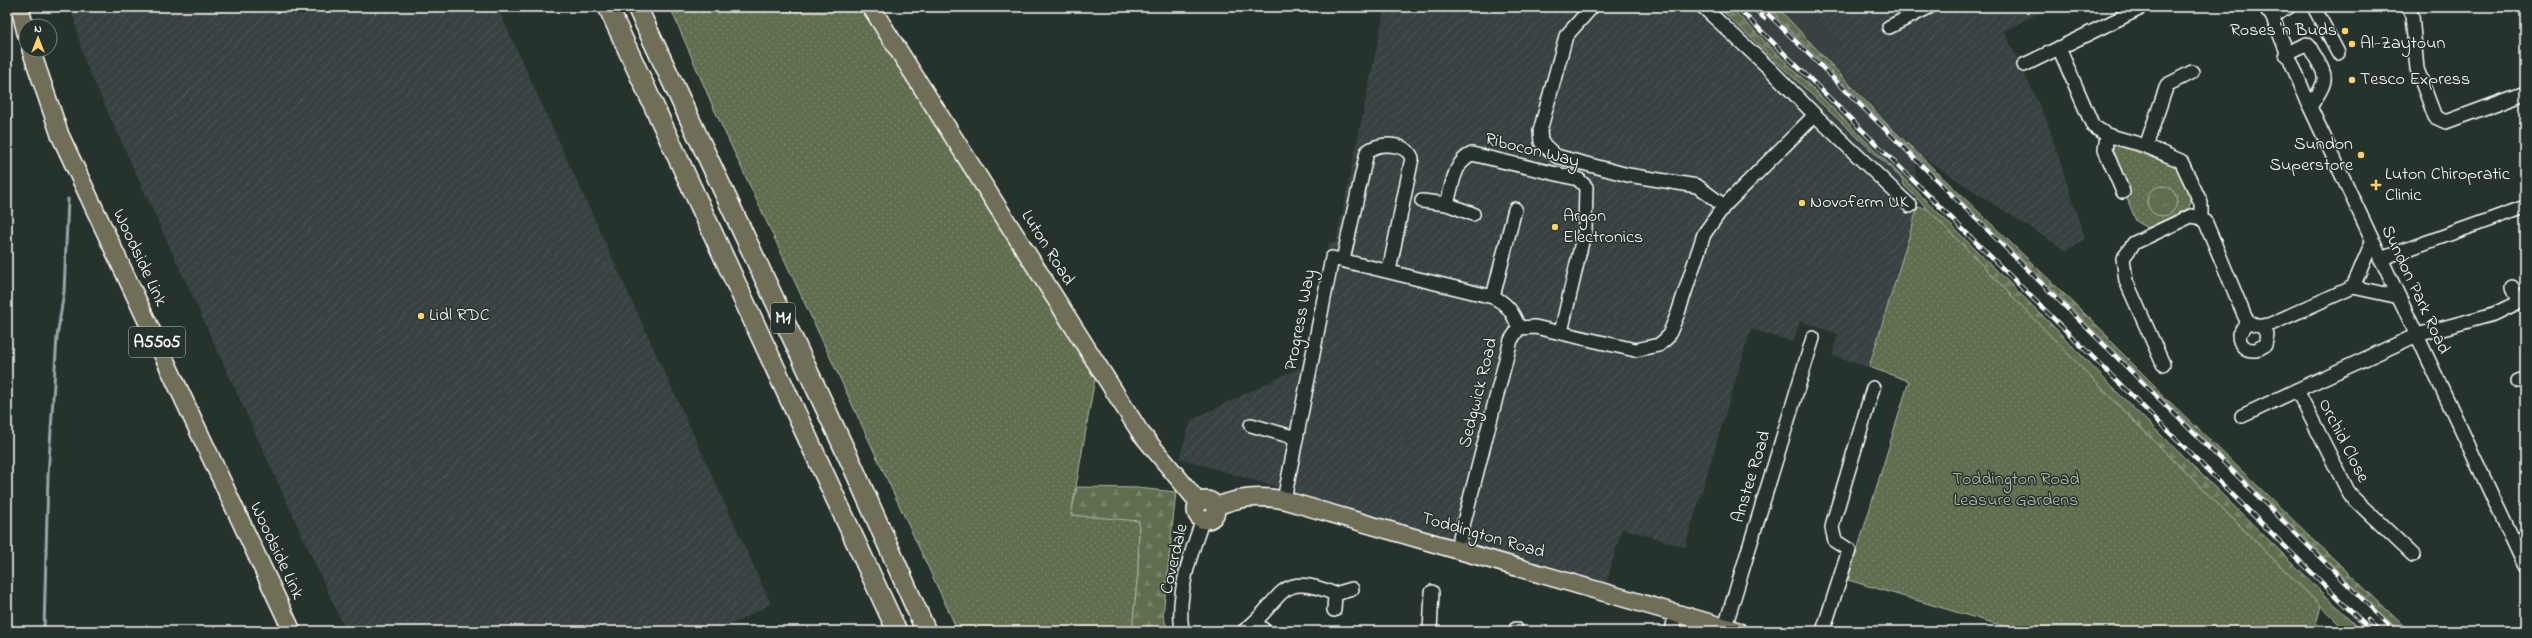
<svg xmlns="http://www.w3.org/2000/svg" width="2532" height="638" font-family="'Indie Flower',sans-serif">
<defs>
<pattern id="industrial-furrows" width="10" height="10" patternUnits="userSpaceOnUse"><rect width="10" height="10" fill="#374242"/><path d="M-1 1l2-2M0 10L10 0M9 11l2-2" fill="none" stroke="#4b5555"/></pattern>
<pattern id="grass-dots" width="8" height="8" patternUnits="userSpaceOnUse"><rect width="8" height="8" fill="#606e4f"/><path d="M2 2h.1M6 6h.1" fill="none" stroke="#788469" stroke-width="1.8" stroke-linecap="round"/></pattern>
<pattern id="forest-firs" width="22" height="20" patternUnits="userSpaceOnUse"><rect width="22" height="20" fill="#606e4f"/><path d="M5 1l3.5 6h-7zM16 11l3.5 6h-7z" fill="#788469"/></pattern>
<pattern id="park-tufts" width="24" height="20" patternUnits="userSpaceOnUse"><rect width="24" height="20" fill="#606e4f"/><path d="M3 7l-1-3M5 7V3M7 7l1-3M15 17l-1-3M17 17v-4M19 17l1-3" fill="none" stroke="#788469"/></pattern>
</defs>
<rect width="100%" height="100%" fill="#26332d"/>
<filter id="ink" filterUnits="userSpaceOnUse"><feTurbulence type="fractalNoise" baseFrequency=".025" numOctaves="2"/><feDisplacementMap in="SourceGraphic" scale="8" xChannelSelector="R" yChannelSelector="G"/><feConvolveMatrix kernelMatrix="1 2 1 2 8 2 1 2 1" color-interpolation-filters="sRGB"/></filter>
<g filter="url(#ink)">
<polygon fill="#374242" points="1717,7 1804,7 1841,45 1828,57 1916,150 1916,197"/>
<g fill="url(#industrial-furrows)">
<polygon points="71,7 497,7 771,604 719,631 346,631 84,60"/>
<polygon points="1385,7 1717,7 1916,197 1918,207 1868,367 1832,355 1838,334 1800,321 1793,342 1751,329 1685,547 1622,528 1606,585 1179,458 1191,420 1301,367 1329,242 1336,243"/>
<polygon points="1804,7 2050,7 2004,31 2047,121 2085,239 2066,251 1934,165 1916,150 1828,57 1841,44"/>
</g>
<g fill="url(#grass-dots)" stroke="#b0b6a7">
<polygon points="670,7 861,7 1095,378 1071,515 1139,520 1138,572 1132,631 958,631 714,109"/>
<polygon points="2117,144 2177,167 2191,200 2189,208 2148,228 2136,221 2126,196 2129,194 2111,151"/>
<polygon points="1918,207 1929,209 2321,606 2314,631 2020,631 1848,580 1909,381 1869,367"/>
</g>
<g fill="url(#forest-firs)" stroke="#b0b6a7">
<polygon points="1718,7 1730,7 2051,324 2118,393 2362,631 2346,631 2123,410 1905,186 1901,178"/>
<polygon points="1766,7 1777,7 1886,123 2109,337 2108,339 2159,390 2163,398 2170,402 2409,631 2399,631"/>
<polygon points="1077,487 1138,488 1176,492 1163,615 1168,631 1132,631 1138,572 1139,521 1071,515"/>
</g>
<circle fill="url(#park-tufts)" stroke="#b0b6a7" cx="2162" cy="201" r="15"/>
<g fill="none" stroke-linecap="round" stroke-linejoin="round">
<polyline stroke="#95a6ac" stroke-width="3" points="44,631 48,476 57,337 64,292 68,199"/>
<defs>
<g id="minor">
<polyline points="1592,7 1566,36 1540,131 1541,142 1556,156 1628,175 1697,186 1724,206"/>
<polyline points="1703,7 1770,69 1815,115"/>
<polyline points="2138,7 2139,9 2059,48 2093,126 2107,135 2146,146 2181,161 2201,203 2201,218"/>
<polyline points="2265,7 2272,16 2310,107 2525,566"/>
<polyline points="2314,7 2338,53"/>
<polyline points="2408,7 2412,16 2417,69 2435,117 2446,122 2525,93"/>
<polyline points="2272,16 2289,7"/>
<polyline points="1889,27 1929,7"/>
<path d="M2286,54L2306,44L2309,46C2327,78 2331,75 2310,107"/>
<polyline points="2024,65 2059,48"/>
<polyline points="2107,135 2105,150 2123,192"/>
<polyline points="2146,146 2167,85 2192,72"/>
<polyline points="1422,201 1447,204"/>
<path d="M1473,214L1447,204C1452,187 1454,161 1472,154L1578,179L1586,187L1585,229L1561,332"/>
<polyline points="2380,259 2525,207"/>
<path d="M1343,260L1367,152C1378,142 1406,142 1412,158L1389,271"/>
<polyline points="2353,287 2372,242"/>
<polyline points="2353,287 2399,297"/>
<polyline points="2512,287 2518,301"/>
<polyline points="1493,297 1515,209"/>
<path d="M2248,322L2239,334C2239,345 2245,351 2256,350L2265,345L2267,335L2263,327"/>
<path d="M2163,364L2126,281L2123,258L2134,243L2191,216L2201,218L2206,223L2245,317C2252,327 2260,328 2271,324L2353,287"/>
<polyline points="2518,381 2525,379"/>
<polyline points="2242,416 2297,390"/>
<polyline points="1251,425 1296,438"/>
<path d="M1284,500L1332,258L1493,297C1508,304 1513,313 1519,328"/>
<polyline points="1457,549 1511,340 1519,328 1535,327 1635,350 1659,345 1668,337 1678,313 1704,234 1724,206 1815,115 1910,206"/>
<polyline points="2413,555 2350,495 2297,390 2417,335 2494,314 2525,299"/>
<polyline points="1335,594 1352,589"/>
<polyline points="1255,622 1265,631"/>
<polyline points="1725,627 1813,338"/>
<path d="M1182,631C1176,594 1191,553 1203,519"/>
<path d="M1244,631C1284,601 1276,569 1335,594L1334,610"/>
<polyline points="1430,631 1432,592"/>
<polyline points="1516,631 1516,629"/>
<polyline points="1672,631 1676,612"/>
<polyline points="1823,631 1849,550 1835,541 1832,528 1834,519 1873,388"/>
</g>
<g id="major">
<polyline points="20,7 26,33"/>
<polyline points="871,7 1140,432 1199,503"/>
<polyline points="31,50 60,135 292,631"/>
<circle cx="1206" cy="510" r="10"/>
<path d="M1215,507C1239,497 1259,495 1284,500L1738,631"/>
</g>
<g id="highway">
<polyline points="608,7 897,631"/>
<polyline points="637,7 853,467 926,631"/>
</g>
</defs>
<use href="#minor" stroke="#fff" stroke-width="16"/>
<use href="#major" stroke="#fff" stroke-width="20"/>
<use href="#highway" stroke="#fff" stroke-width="22"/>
<use href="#minor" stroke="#26332d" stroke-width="13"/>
<use href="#major" stroke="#716e59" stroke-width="17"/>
<use href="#highway" stroke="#716e59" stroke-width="19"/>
<defs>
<g id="rail">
<polyline points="1737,7 2371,631"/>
<polyline points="1753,7 1764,18"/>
<polyline points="1761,7 2395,631"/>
<polyline points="2368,620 2379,631"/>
</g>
</defs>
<use href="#rail" stroke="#fff" stroke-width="4.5"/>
<use href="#rail" stroke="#26332d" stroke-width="3" stroke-dasharray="9" stroke-linecap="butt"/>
</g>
</g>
<g fill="#ffd166" stroke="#26332d" stroke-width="1.5">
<circle cx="2345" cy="31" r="4"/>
<circle cx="2352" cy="44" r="4"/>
<circle cx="2352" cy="80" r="4"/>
<circle cx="2361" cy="155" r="4"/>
<path d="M2374 179h4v4h4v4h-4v4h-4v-4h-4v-4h4z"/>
<circle cx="1802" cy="203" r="4"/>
<circle cx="1555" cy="227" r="4"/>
<circle cx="421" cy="316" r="4"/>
</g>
<g text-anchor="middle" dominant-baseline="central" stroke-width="3" stroke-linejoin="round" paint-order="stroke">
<g fill="#26332d" stroke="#bec2c0" stroke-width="1">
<rect x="771" y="303" width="24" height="30" rx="3"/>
<rect x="129" y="327" width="56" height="30" rx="3"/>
</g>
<g font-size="17" font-weight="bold" fill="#fff">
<text x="783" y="318">M1</text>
<text x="157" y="342">A5505</text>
</g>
<g font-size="18" fill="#fff" stroke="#26332d" text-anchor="start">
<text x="2337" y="31" text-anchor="end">Roses 'n Buds</text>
<text x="2360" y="44">Al-Zaytoun</text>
<text x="2360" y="80">Tesco Express</text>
<text x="2353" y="145" text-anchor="end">Sundon<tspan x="2353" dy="21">Superstore</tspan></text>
<text x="2385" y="175">Luton Chiropratic<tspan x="2385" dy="21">Clinic</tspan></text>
<text x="1810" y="203">Novoferm UK</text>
<text x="1563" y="217">Argon<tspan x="1563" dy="21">Electronics</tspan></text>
<text x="429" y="316">Lidl RDC</text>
</g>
<g font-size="18" fill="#fff" stroke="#26332d">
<text transform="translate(1532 151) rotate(14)">Ribocon Way</text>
<text transform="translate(1047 248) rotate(58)">Luton Road</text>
<text transform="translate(139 258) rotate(65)">Woodside Link</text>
<text transform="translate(2415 290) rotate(65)">Sundon Park Road</text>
<text transform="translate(1301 320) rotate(-79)">Progress Way</text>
<text transform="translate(1479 393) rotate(-76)">Sedgwick Road</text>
<text transform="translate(2343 441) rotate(63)">Orchid Close</text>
<text transform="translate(1752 477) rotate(-73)">Anstee Road</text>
<text transform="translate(1483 536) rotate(16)">Toddington Road</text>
<text transform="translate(276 551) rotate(65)">Woodside Link</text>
<text transform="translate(1175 559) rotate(-77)">Coverdale</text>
</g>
<g font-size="18" fill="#b7beb0" stroke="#26332d">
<text x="2016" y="480">Toddington Road<tspan x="2016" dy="21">Leasure Gardens</tspan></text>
</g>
</g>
<rect width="2532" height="638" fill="none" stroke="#26332d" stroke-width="24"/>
<rect x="12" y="12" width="2508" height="614" fill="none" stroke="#fff" stroke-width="1.5" filter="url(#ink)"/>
<g transform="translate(38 38)"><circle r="19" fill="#26332d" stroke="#7d8581"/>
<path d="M0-3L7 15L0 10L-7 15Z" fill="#ffd166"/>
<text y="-6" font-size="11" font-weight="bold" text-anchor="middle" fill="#ffffff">N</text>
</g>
</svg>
